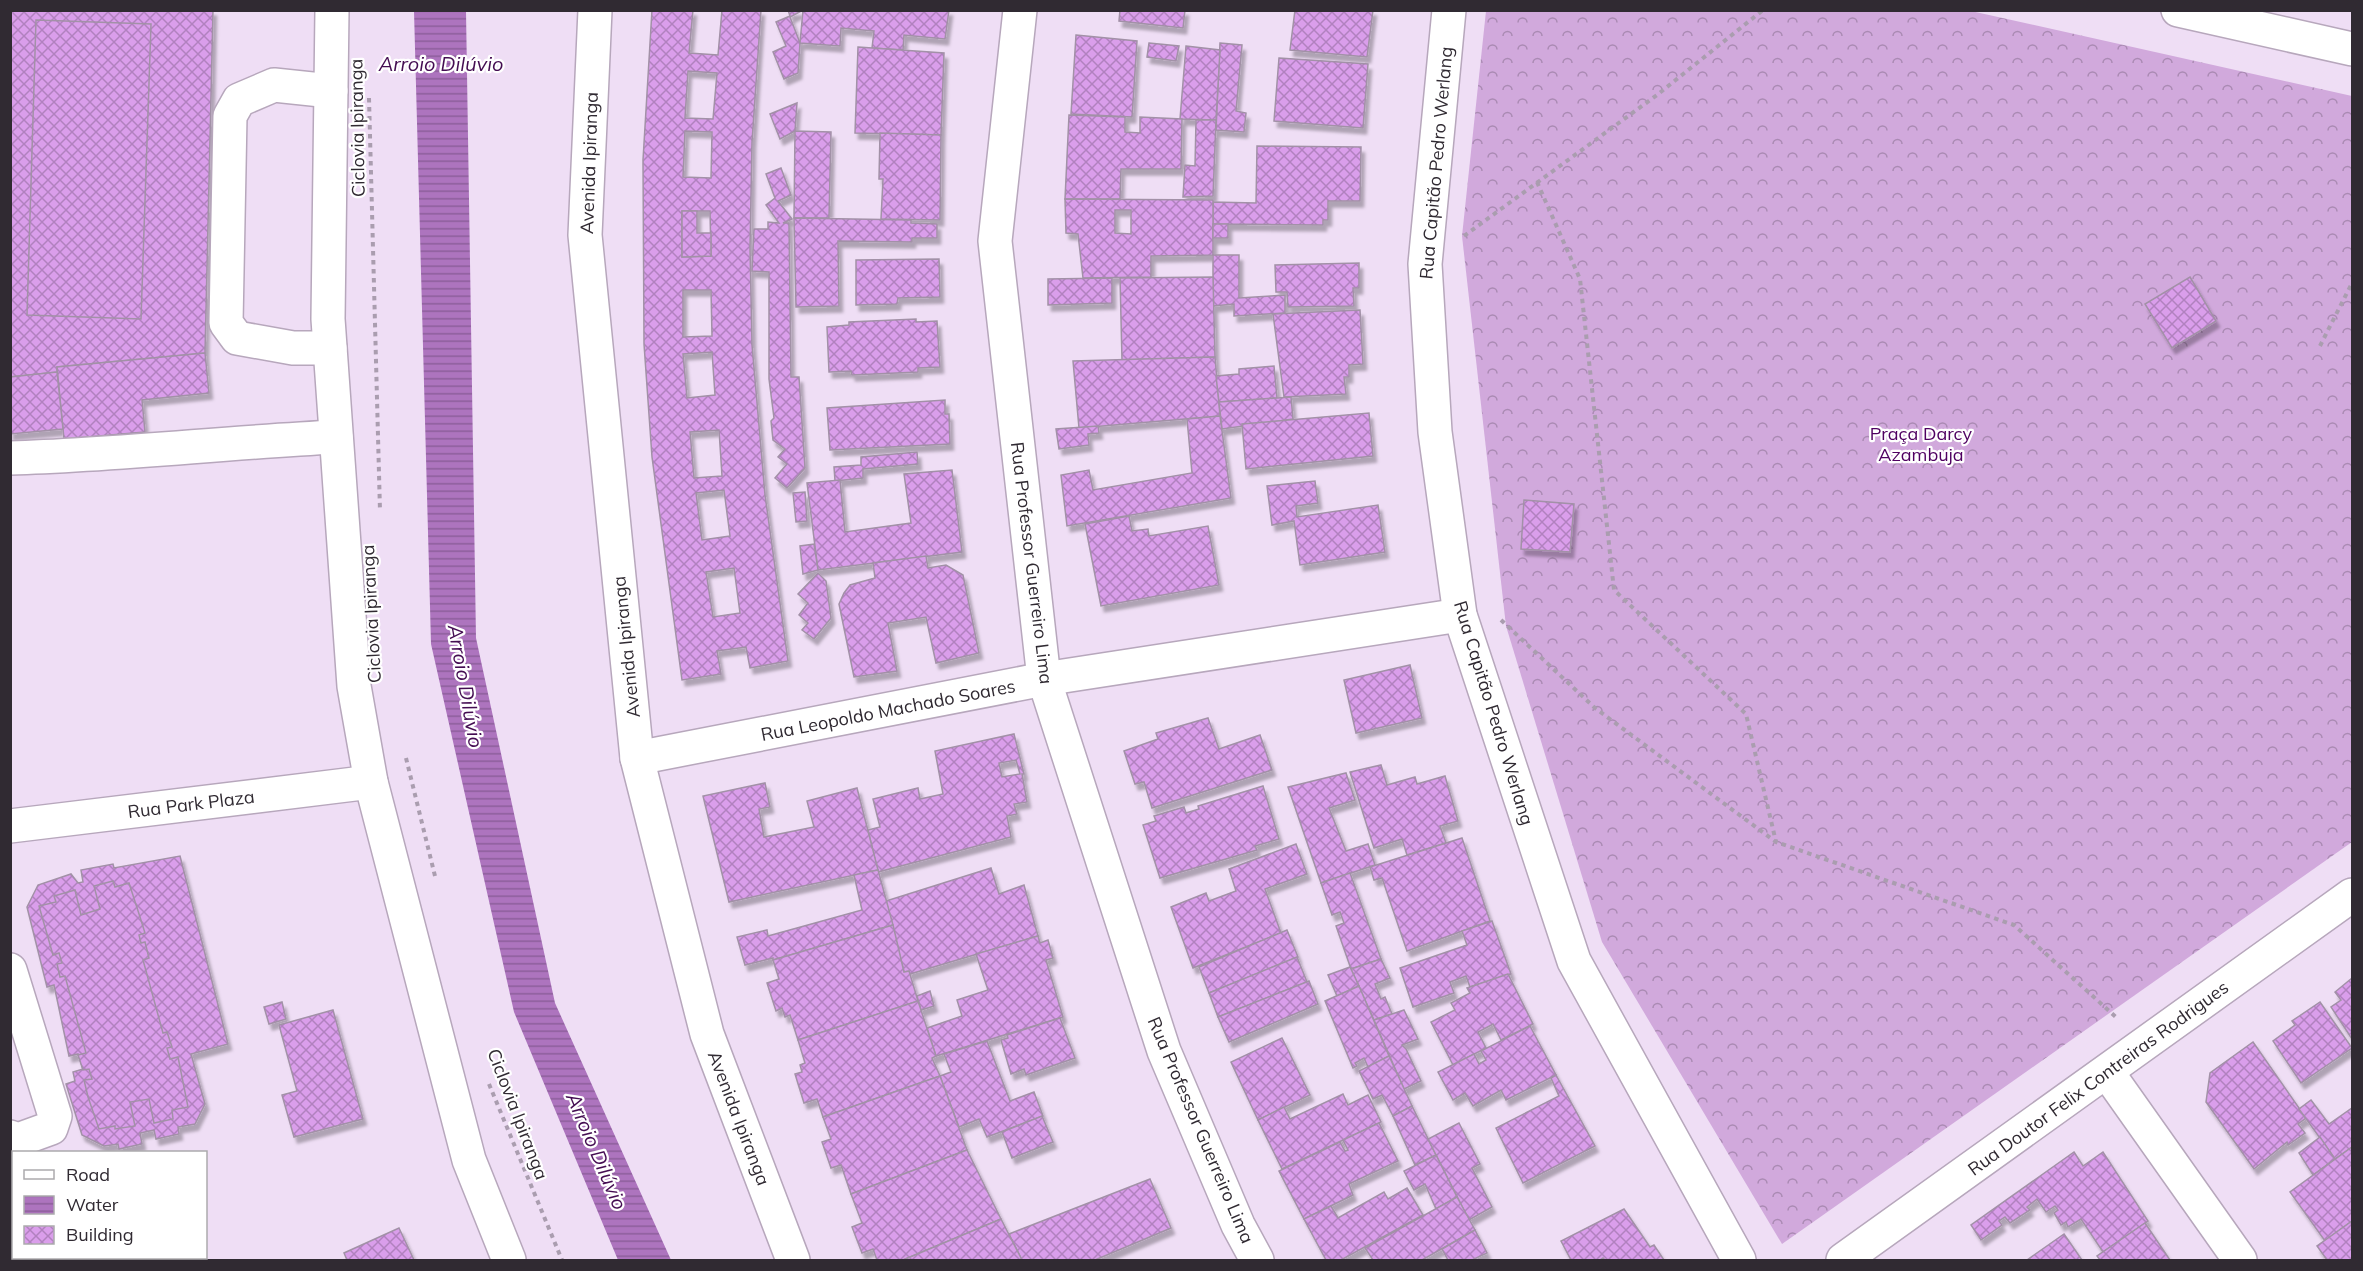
<svg xmlns="http://www.w3.org/2000/svg" width="2363" height="1271" font-family="Mulish,sans-serif">
<defs>
<pattern id="forest-crowns" width="20" height="18" patternUnits="userSpaceOnUse" patternTransform="scale(1.5)"><rect width="20" height="18" fill="#d1a9dc"/><path d="M2 6a3 3 0 1 1 6 0M12 15a3 3 0 1 1 6 0" fill="none" stroke="#aa8ab3"/></pattern>
<pattern id="water-rules" width="6" height="5" patternUnits="userSpaceOnUse" patternTransform="scale(1.5)"><rect width="6" height="5" fill="#ad74be"/><path d="M0 2.5h6" fill="none" stroke="#8d5f9b"/></pattern>
<pattern id="building-cross-hatch" width="8" height="8" patternUnits="userSpaceOnUse" patternTransform="scale(1.5)"><rect width="8" height="8" fill="#da9eeb"/><path d="M0 0l8 8M0 8l8-8" fill="none" stroke="#b181bf"/></pattern>
<filter id="shadow"><feDropShadow dx="3.5" dy="6" stdDeviation="1.5" flood-color="#0004"/></filter>
</defs>
<rect width="100%" height="100%" fill="#efdef5"/>
<polygon fill="url(#forest-crowns)" points="1486,11 1971,11 2352,96 2352,842 1782,1244 1602,942 1506,626 1462,236"/>
<polygon fill="url(#water-rules)" points="414,11 466,11 476,638 555,1003 671,1260 618,1260 514,1012 431,644"/>
<g fill="url(#building-cross-hatch)" stroke="#a291a7" stroke-width="1.5" fill-rule="evenodd" filter="url(#shadow)">
<polygon points="10,10 213,10 205,353 57,367 57,372 10,377"/>
<path d="M652,10H693L689,53L718,55L722,10H761L752,142L750,248L752,345L765,495L788,661L750,668L746,647L717,651L721,674L682,680L652,457L644,344L643,160ZM688,71L717,73L713,119L685,118ZM685,131L712,132L711,178L683,177ZM682,211H710L711,256L682,257ZM683,290H711L712,336L683,337ZM712,352L715,395L687,398L683,354ZM719,430L722,476L694,478L690,432ZM724,490L730,536L702,540L696,493ZM734,568L740,613L713,617L706,572Z"/>
<polygon points="788,10 803,10 790,17 800,43 798,73 784,79 773,52 786,46 776,22 790,16"/>
<polygon points="803,10 949,10 945,39 904,35 903,50 872,48 874,31 841,28 840,46 800,43"/>
<polygon points="1120,10 1185,10 1183,28 1119,21"/>
<polygon points="1295,10 1373,10 1367,57 1290,50"/>
<polygon points="36,20 151,24 141,319 27,315"/>
<polygon points="1076,35 1137,41 1132,117 1071,114"/>
<polygon points="1149,43 1179,46 1176,61 1147,57"/>
<polygon points="1220,43 1242,45 1236,111 1246,113 1244,132 1216,130"/>
<polygon points="1186,46 1220,50 1216,120 1180,119"/>
<polygon points="858,47 944,53 941,135 855,133"/>
<polygon points="1279,58 1368,64 1363,128 1274,121"/>
<polygon points="797,103 795,131 780,139 770,114"/>
<polygon points="1069,115 1125,117 1125,132 1140,133 1140,117 1182,119 1181,169 1121,169 1120,199 1065,199"/>
<polygon points="1196,120 1216,120 1213,196 1183,197 1185,165 1195,166"/>
<polygon points="795,131 831,132 829,218 794,218"/>
<polygon points="880,133 941,135 940,220 881,219 883,179 879,179"/>
<polygon points="1257,146 1361,147 1360,201 1328,201 1328,220 1323,220 1323,225 1213,224 1213,202 1256,203"/>
<polygon points="781,168 791,195 778,201 792,219 783,223 789,223 791,377 799,377 805,468 787,488 775,478 787,464 778,457 785,449 773,440 771,421 774,418 769,379 769,272 752,271 754,229 768,229 768,222 779,223 766,205 775,198 766,174"/>
<path d="M1065,199L1213,200V255L1151,256V277L1083,278L1078,234L1066,233ZM1115,210H1131V234L1115,233Z"/>
<polygon points="682,211 697,211 697,233 711,233 711,256 682,257"/>
<polygon points="794,218 911,220 911,223 937,224 937,238 912,238 912,242 838,241 839,306 796,307"/>
<rect x="1213" y="224" width="15" height="14"/>
<polygon points="1213,255 1239,255 1239,298 1285,295 1285,313 1234,316 1234,304 1213,306"/>
<polygon points="939,259 940,297 898,298 897,304 856,305 856,260"/>
<polygon points="1359,263 1359,288 1353,288 1354,306 1288,307 1287,292 1276,292 1275,265"/>
<polygon points="1213,277 1215,357 1122,360 1120,278"/>
<polygon points="2190,277 2216,321 2172,348 2145,304"/>
<polygon points="1112,278 1112,303 1048,305 1048,279"/>
<polygon points="1360,310 1363,364 1349,365 1349,377 1344,377 1346,394 1284,397 1273,314"/>
<polygon points="916,319 916,322 937,321 940,367 918,368 918,372 852,375 851,371 829,372 827,327 849,325 849,322"/>
<polygon points="205,353 209,393 142,400 145,432 64,439 57,367"/>
<polygon points="1215,357 1220,416 1079,428 1073,361"/>
<polygon points="1274,366 1277,398 1219,402 1216,376 1239,374 1239,369"/>
<polygon points="57,372 63,429 10,434 10,377"/>
<polygon points="1291,397 1293,419 1222,429 1219,402"/>
<polygon points="945,400 945,414 949,414 950,444 830,450 827,408"/>
<polygon points="1369,413 1373,456 1246,469 1242,424"/>
<polygon points="1220,416 1231,498 1067,526 1061,475 1089,470 1093,490 1192,473 1187,419"/>
<polygon points="1098,426 1099,433 1088,434 1089,445 1059,449 1056,429"/>
<polygon points="917,452 918,464 863,469 863,478 835,481 834,467 861,465 861,457"/>
<polygon points="952,470 962,552 818,570 807,483 840,480 845,532 911,523 904,474"/>
<polygon points="1315,481 1318,503 1296,506 1297,517 1378,505 1385,552 1300,565 1294,521 1272,525 1267,486"/>
<polygon points="805,492 807,521 796,522 793,493"/>
<polygon points="1524,500 1574,504 1570,552 1521,549"/>
<polygon points="1129,516 1132,531 1148,529 1149,536 1208,526 1219,585 1101,606 1085,524"/>
<polygon points="814,544 818,570 803,574 800,546"/>
<polygon points="926,556 928,568 946,565 963,575 979,653 936,663 926,617 888,623 897,671 854,677 839,604 844,593 850,585 875,578 873,563"/>
<polygon points="818,573 826,581 831,618 814,639 802,630 808,623 799,615 808,603 798,594"/>
<polygon points="1410,665 1422,718 1356,733 1344,680"/>
<polygon points="1208,718 1219,749 1260,735 1272,770 1152,808 1144,782 1135,784 1124,751 1158,739 1156,733"/>
<path d="M1014,734L1024,774H1022L1027,802L1014,804L1017,814L1007,816L1011,837L878,872L868,830L880,827L873,799L918,788L920,799L943,794L935,751ZM1016,760L1020,774L1002,777L999,763Z"/>
<polygon points="1381,765 1387,785 1415,777 1417,784 1445,776 1458,821 1440,826 1446,843 1407,855 1402,839 1374,848 1350,772"/>
<polygon points="1346,773 1355,800 1329,808 1346,851 1368,844 1375,865 1321,883 1288,787"/>
<polygon points="765,783 770,807 759,809 764,837 814,827 807,801 857,788 878,870 729,902 703,796"/>
<polygon points="1263,786 1279,839 1255,846 1257,850 1160,878 1143,825 1156,821 1154,816 1184,807 1186,813 1199,809 1198,806"/>
<polygon points="1462,838 1490,921 1407,951 1382,878 1374,880 1370,867"/>
<polygon points="1296,844 1307,874 1265,889 1281,933 1193,968 1171,907 1206,893 1209,901 1236,891 1229,869"/>
<polygon points="180,856 228,1044 191,1054 205,1104 195,1124 178,1127 179,1134 156,1139 154,1130 140,1133 142,1144 119,1149 118,1144 104,1146 82,1135 66,1084 75,1081 73,1072 83,1069 78,1054 69,1056 54,985 47,987 27,907 38,885 71,874 78,883 83,882 81,870 113,864 114,868"/>
<polygon points="991,868 999,894 1024,885 1038,936 910,974 909,971 904,972 886,901"/>
<polygon points="878,870 893,925 773,960 773,958 745,965 737,937 767,930 768,936 862,910 854,875"/>
<polygon points="1350,873 1381,959 1351,969 1336,926 1344,923 1340,912 1332,915 1321,883"/>
<polygon points="113,881 115,887 129,883 140,917 145,933 139,935 141,943 145,942 149,958 143,960 163,1033 167,1032 172,1047 167,1048 170,1059 178,1057 188,1107 172,1110 173,1119 154,1123 149,1099 130,1102 135,1126 115,1129 115,1126 99,1129 88,1097 84,1080 92,1079 89,1069 83,1070 78,1055 86,1053 65,976 60,977 57,964 62,963 59,953 53,955 39,906 56,902 54,896 75,890 81,915 100,909 94,886"/>
<polygon points="1492,921 1511,974 1470,987 1466,976 1450,982 1454,993 1413,1007 1400,968 1467,945 1462,931"/>
<polygon points="893,925 904,972 909,971 918,1001 798,1040 790,1015 785,1017 782,1008 776,1011 767,983 779,979 773,960"/>
<polygon points="1287,930 1298,957 1209,993 1199,967"/>
<polygon points="1038,936 1040,943 1048,940 1053,958 1046,960 1063,1017 936,1056 927,1028 962,1016 957,1000 988,990 976,954"/>
<polygon points="1297,957 1307,982 1218,1017 1209,993"/>
<polygon points="1381,959 1390,978 1375,984 1381,999 1385,997 1392,1014 1374,1020 1351,969"/>
<polygon points="1350,967 1359,986 1337,996 1328,975"/>
<polygon points="1508,974 1533,1024 1501,1040 1493,1024 1478,1032 1486,1048 1453,1065 1431,1022 1455,1010 1451,1003 1470,993 1467,988"/>
<polygon points="2352,978 2352,1039 2331,1007 2341,1000 2335,992"/>
<polygon points="1309,981 1318,1004 1229,1042 1218,1017"/>
<polygon points="1359,986 1389,1056 1368,1067 1364,1058 1355,1063 1357,1066 1353,1068 1325,1001"/>
<polygon points="930,991 934,1006 921,1010 917,996"/>
<polygon points="918,1001 936,1056 932,1058 940,1076 823,1117 817,1099 804,1103 795,1074 802,1072 800,1065 805,1063 798,1040"/>
<polygon points="282,1002 286,1019 269,1024 264,1007"/>
<polygon points="2320,1002 2352,1048 2301,1083 2273,1041 2295,1025 2292,1021"/>
<polygon points="333,1010 363,1119 294,1137 282,1095 297,1091 279,1025"/>
<polygon points="1404,1010 1418,1039 1402,1045 1406,1049 1421,1081 1404,1089 1374,1020"/>
<polygon points="1060,1018 1075,1058 1026,1075 1024,1069 1011,1074 1001,1040 1008,1038 1007,1035"/>
<polygon points="1530,1026 1556,1075 1506,1100 1501,1090 1473,1106 1465,1093 1453,1100 1438,1072 1474,1054 1479,1064 1486,1060 1481,1051"/>
<polygon points="1282,1038 1310,1095 1258,1120 1231,1062"/>
<polygon points="987,1041 1010,1101 1034,1092 1043,1116 987,1137 979,1119 959,1127 940,1076 951,1072 944,1054"/>
<polygon points="2253,1042 2306,1118 2298,1124 2305,1133 2288,1145 2287,1142 2254,1169 2206,1102 2210,1073"/>
<polygon points="1389,1056 1412,1106 1393,1116 1382,1095 1373,1099 1359,1071"/>
<polygon points="1556,1075 1595,1146 1523,1183 1496,1128 1559,1096 1551,1078"/>
<polygon points="940,1076 967,1150 851,1194 841,1165 831,1168 822,1142 831,1139 823,1117"/>
<polygon points="1343,1094 1348,1105 1368,1095 1381,1122 1282,1169 1258,1120 1284,1107 1290,1119"/>
<polygon points="2311,1100 2329,1124 2352,1108 2352,1147 2335,1159 2299,1109"/>
<polygon points="1412,1106 1436,1155 1415,1165 1393,1116"/>
<polygon points="1042,1116 1053,1142 1012,1158 1002,1132"/>
<polygon points="1379,1123 1398,1161 1349,1184 1353,1195 1304,1219 1279,1171 1340,1142 1345,1151 1348,1150 1343,1140"/>
<polygon points="1459,1123 1480,1164 1472,1168 1492,1207 1469,1220 1428,1139"/>
<polygon points="2320,1137 2335,1159 2313,1175 2299,1153"/>
<polygon points="2352,1147 2352,1221 2325,1241 2290,1192"/>
<polygon points="967,1150 1001,1219 903,1260 877,1260 873,1249 862,1253 852,1227 862,1223 851,1194"/>
<polygon points="2074,1152 2083,1166 2103,1152 2148,1221 2103,1252 2081,1219 2068,1227 2066,1222 2061,1225 2054,1213 2058,1210 2055,1206 2046,1212 2037,1199 2027,1207 2030,1210 2010,1223 2005,1217 1999,1221 2002,1225 1981,1240 1971,1225"/>
<polygon points="1436,1155 1457,1197 1436,1209 1425,1184 1414,1190 1404,1171"/>
<polygon points="10,1165 14,1167 14,1226 10,1225"/>
<polygon points="1150,1179 1171,1228 1095,1260 1022,1260 1009,1234"/>
<polygon points="1407,1188 1423,1215 1341,1260 1326,1260 1304,1219 1331,1206 1338,1218 1384,1192 1388,1199"/>
<polygon points="1457,1197 1475,1230 1422,1260 1373,1260 1365,1248"/>
<polygon points="1624,1209 1650,1247 1654,1245 1664,1260 1605,1260 1603,1258 1600,1260 1571,1260 1561,1241"/>
<polygon points="1001,1219 1022,1260 903,1260"/>
<polygon points="2352,1221 2352,1260 2327,1260 2317,1246"/>
<polygon points="2145,1223 2170,1260 2100,1260 2097,1256"/>
<polygon points="399,1228 414,1260 347,1260 344,1253"/>
<polygon points="1475,1230 1487,1253 1472,1260 1448,1260 1442,1249"/>
<polygon points="2064,1234 2082,1260 2027,1260"/>
<polygon points="131,1258 152,1258 153,1260 122,1260"/>
</g>
<g fill="none" stroke-linecap="round" stroke-linejoin="round">
<defs>
<g id="minor">
<polyline points="1020,10 995,241 1044,679 1164,1051 1238,1225 1257,1260"/>
<polyline points="1449,10 1425,264 1435,432 1460,615 1574,961 1739,1260"/>
<polyline points="2178,10 2352,49"/>
<polyline points="330,348 293,348 237,338 226,323 230,116 239,100 274,85 331,91"/>
<path d="M10,458C119,455 228,442 336,437"/>
<polyline points="637,758 1044,679 1460,615"/>
<polyline points="10,826 371,782"/>
<polyline points="10,970 55,1116 51,1128 18,1140 10,1137"/>
<polyline points="2107,1072 2240,1260"/>
<polyline points="10,1244 14,1245"/>
<polyline points="37,1258 40,1260"/>
<polyline points="1843,1260 2352,895"/>
</g>
<g id="major">
<polyline points="332,10 328,319 354,686 371,782 469,1160 509,1260"/>
<polyline points="595,10 585,235 637,758 707,1034 793,1260"/>
</g>
</defs>
<use href="#minor" stroke="#b7a7bc" stroke-width="36"/>
<use href="#major" stroke="#b7a7bc" stroke-width="36"/>
<g stroke="#aa9daf" stroke-width="4" stroke-dasharray="4.5 4.5" stroke-linecap="butt">
<polyline points="369,98 380,511"/>
<polyline points="1537,182 1580,279 1614,590 1746,714 1776,842"/>
<polyline points="1464,236 1657,95 1763,10"/>
<polyline points="2320,346 2352,283"/>
<polyline points="1501,620 1595,708 1776,842 2014,925 2117,1018"/>
<polyline points="406,758 435,876"/>
<polyline points="489,1084 562,1260"/>
</g>
<use href="#minor" stroke="#fff" stroke-width="33"/>
<use href="#major" stroke="#fff" stroke-width="33"/>
</g>
<g text-anchor="middle" dominant-baseline="central" stroke-width="4.5" stroke-linejoin="round" paint-order="stroke">
<g font-size="18" fill="#302a32" stroke="#fff">
<text transform="translate(357 128) rotate(-91)">Ciclovia Ipiranga</text>
<text transform="translate(589 163) rotate(-88)">Avenida Ipiranga</text>
<text transform="translate(1436 163) rotate(-85)">Rua Capitão Pedro Werlang</text>
<text transform="translate(1032 563) rotate(83)">Rua Professor Guerreiro Lima</text>
<text transform="translate(371 614) rotate(-93)">Ciclovia Ipiranga</text>
<text transform="translate(626 647) rotate(-96)">Avenida Ipiranga</text>
<text transform="translate(888 710) rotate(-11)">Rua Leopoldo Machado Soares</text>
<text transform="translate(1494 713) rotate(73)">Rua Capitão Pedro Werlang</text>
<text transform="translate(191 804) rotate(-7)">Rua Park Plaza</text>
<text transform="translate(2098 1078) rotate(-36)">Rua Doutor Felix Contreiras Rodrigues</text>
<text transform="translate(518 1114) rotate(69)">Ciclovia Ipiranga</text>
<text transform="translate(739 1118) rotate(69)">Avenida Ipiranga</text>
<text transform="translate(1201 1130) rotate(67)">Rua Professor Guerreiro Lima</text>
</g>
<g font-size="18" fill="#4f0061" stroke="#fff">
<text x="1921" y="433">Praça Darcy<tspan x="1921" dy="21">Azambuja</tspan></text>
</g>
<g font-size="20" font-style="italic" fill="#440d52" stroke="#fff">
<text x="441" y="63">Arroio Dilúvio</text>
<text transform="translate(466 686) rotate(80)">Arroio Dilúvio</text>
<text transform="translate(597 1151) rotate(67)">Arroio Dilúvio</text>
</g>
</g>
<rect width="2363" height="1271" fill="none" stroke="#302a32" stroke-width="24"/>
<rect x="12" y="1151" width="195" height="108" fill="#ffffff" stroke="#acaaad" stroke-width="1.5"/>
<rect x="24" y="1170" width="30" height="9" fill="#ffffff" stroke="#acaaad" stroke-width="1.5"/>
<text x="66" y="1181" font-size="18" fill="#302a32">Road</text>
<rect x="24" y="1196" width="30" height="18" fill="url(#water-rules)" stroke="#acaaad" stroke-width="1.5"/>
<text x="66" y="1211" font-size="18" fill="#302a32">Water</text>
<rect x="24" y="1226" width="30" height="18" fill="url(#building-cross-hatch)" stroke="#acaaad" stroke-width="1.5"/>
<text x="66" y="1241" font-size="18" fill="#302a32">Building</text>
</svg>
